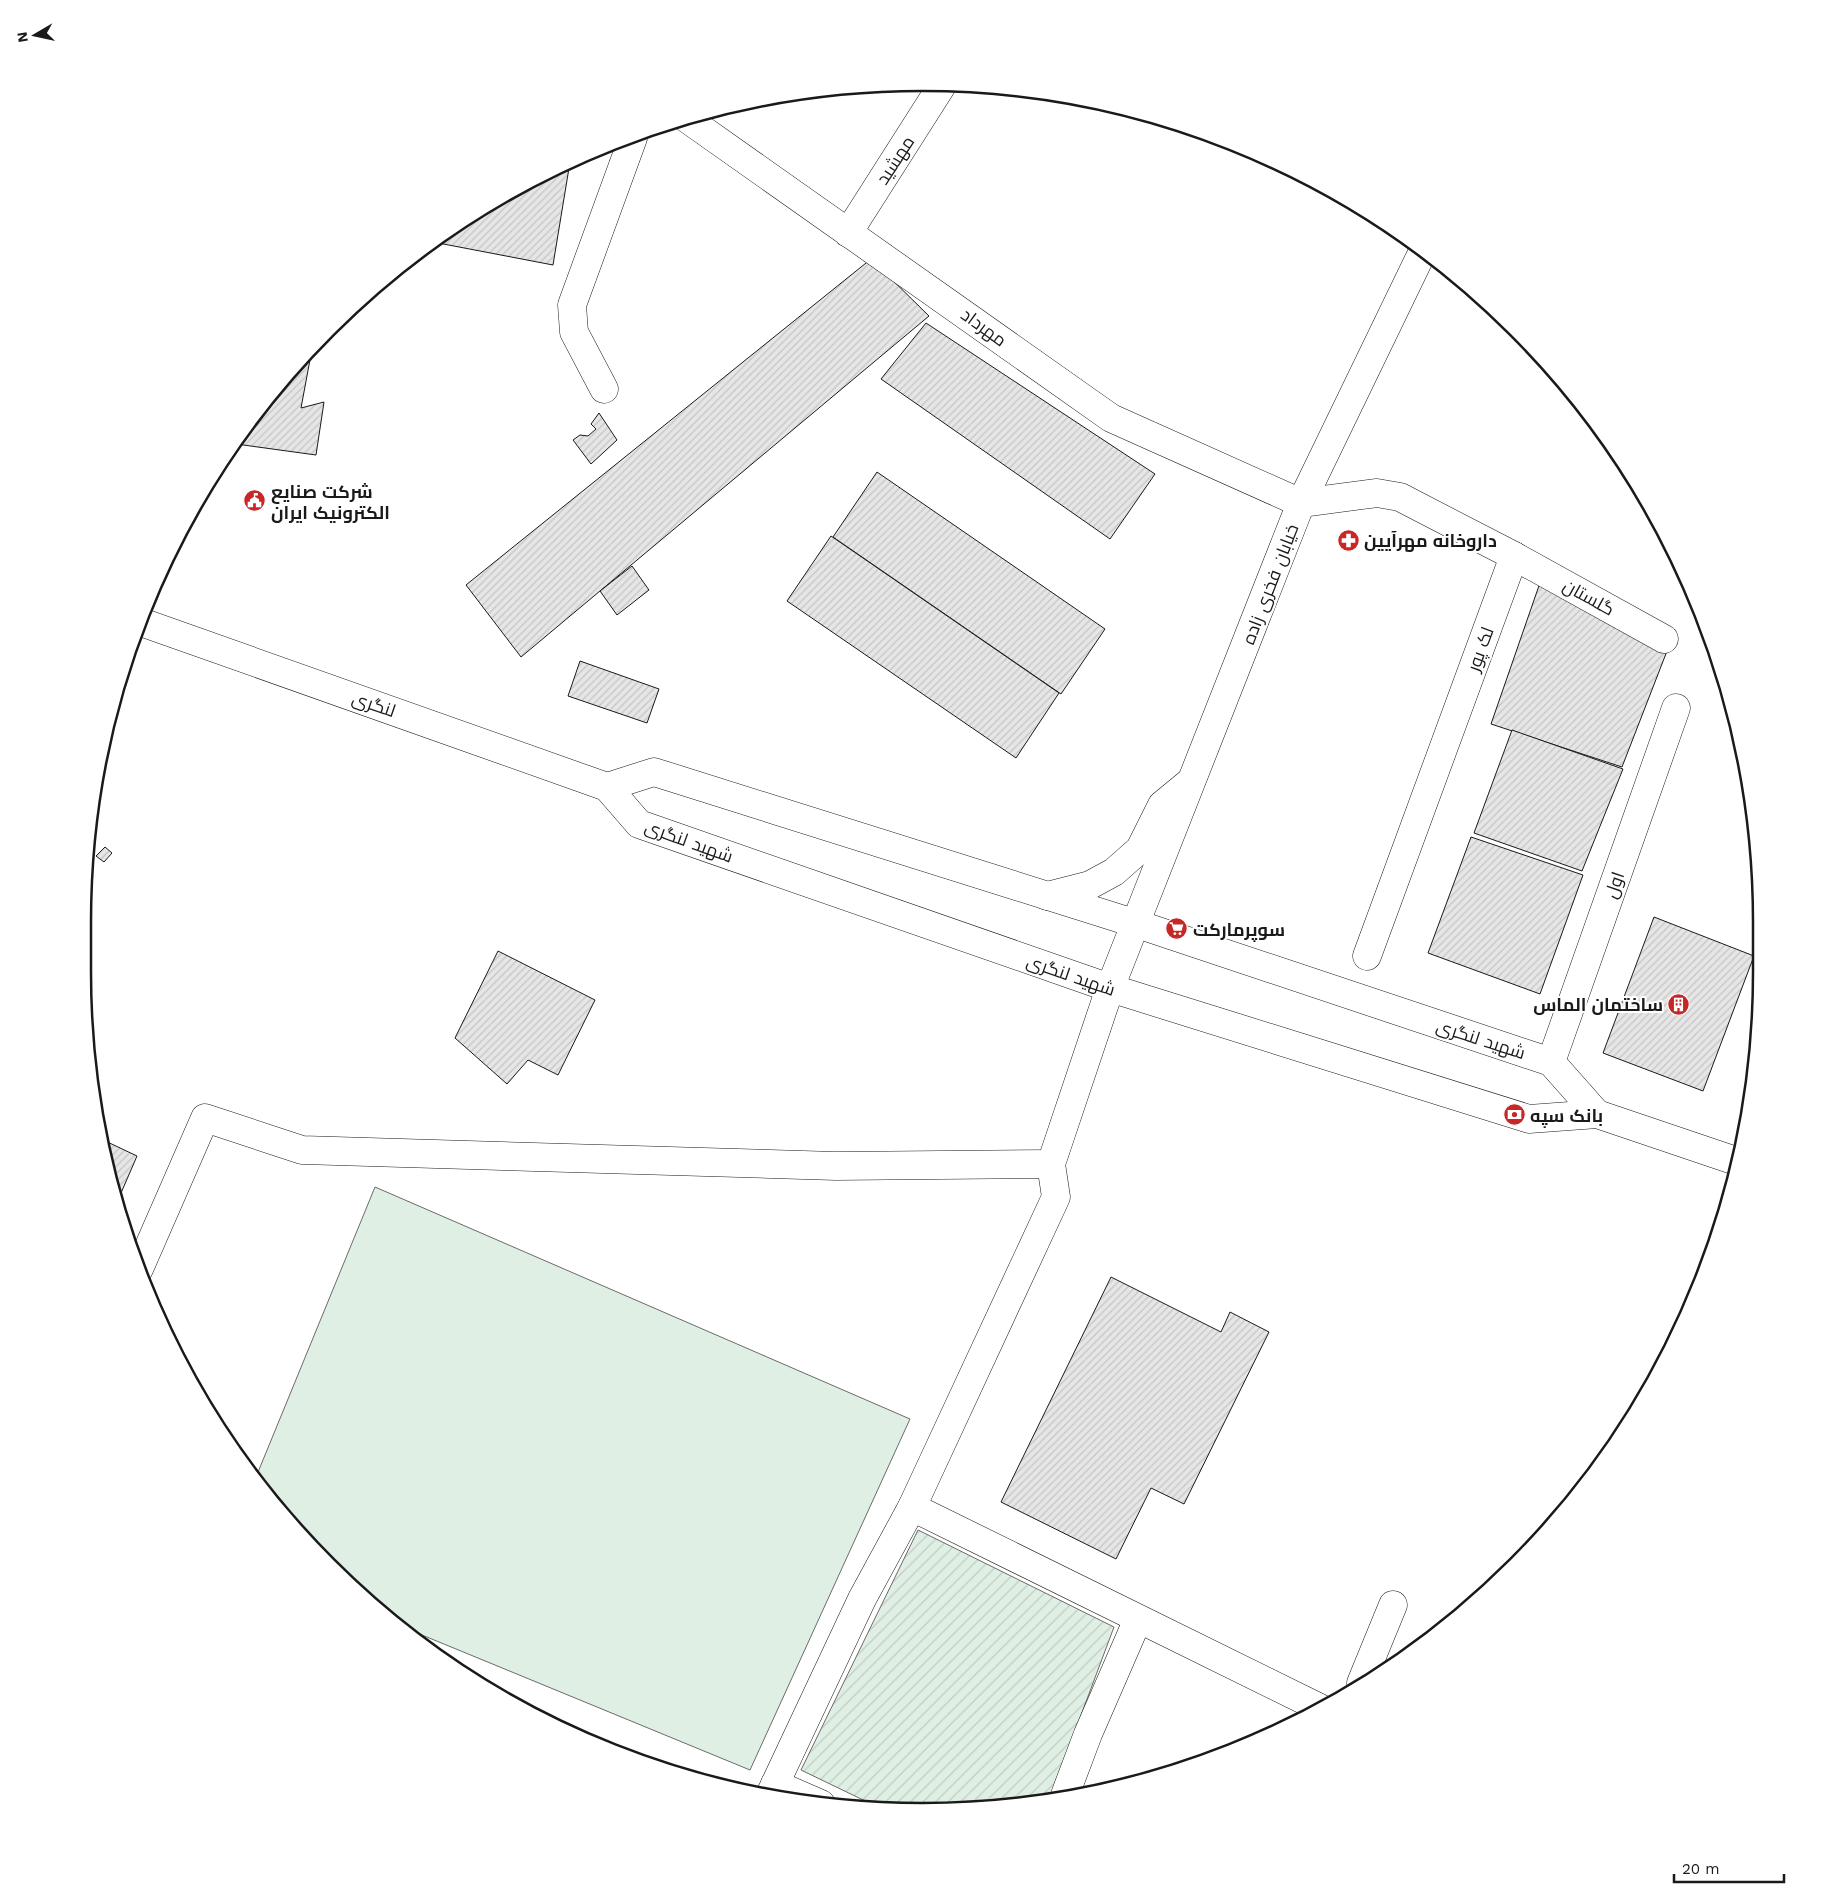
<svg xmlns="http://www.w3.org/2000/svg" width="1844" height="1894" font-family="'Work Sans',Cairo,sans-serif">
<defs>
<pattern id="garden-furrows" width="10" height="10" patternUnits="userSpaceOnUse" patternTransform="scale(1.25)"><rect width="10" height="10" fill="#e0efe3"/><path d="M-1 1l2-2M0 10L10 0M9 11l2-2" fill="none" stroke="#c0ccc2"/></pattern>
<pattern id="building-hatch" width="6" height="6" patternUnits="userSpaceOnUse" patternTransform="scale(1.25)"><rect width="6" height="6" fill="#e6e6e6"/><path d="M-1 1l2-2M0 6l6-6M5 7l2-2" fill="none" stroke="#c5c5c5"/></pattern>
</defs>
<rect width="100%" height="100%" fill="#fff"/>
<polygon fill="url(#garden-furrows)" stroke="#6a6a6a" points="918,1530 1114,1627 1050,1798 977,1810 884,1810 801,1770"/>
<polygon fill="#e0efe3" stroke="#6a6a6a" points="375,1187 910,1419 750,1770 405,1628 329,1566 256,1477"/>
<g fill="url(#building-hatch)" stroke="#1a1a1a">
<polygon points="570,162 553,265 433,242 551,169"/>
<polygon points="871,259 929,316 521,657 466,585"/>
<polygon points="926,323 1155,474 1110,539 881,379"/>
<polygon points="312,349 301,408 324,402 316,455 236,444 291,368"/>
<polygon points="599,413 617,440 591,464 573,440 580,435 588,436 596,429 591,424"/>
<polygon points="877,472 1105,629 1061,694 833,537"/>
<polygon points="831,536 1059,693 1016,758 787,601"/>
<polygon points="632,566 649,590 617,615 600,591"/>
<polygon points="1542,577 1667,651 1622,767 1491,724"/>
<polygon points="580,661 659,689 647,723 568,696"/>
<polygon points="1512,730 1623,769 1582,871 1474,833"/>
<polygon points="1471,837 1583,875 1540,994 1428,953"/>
<polygon points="105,847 112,853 104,862 96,856"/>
<polygon points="1654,917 1754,956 1703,1091 1603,1053"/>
<polygon points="498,951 595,1000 558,1075 528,1060 507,1084 455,1038"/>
<polygon points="99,1138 137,1156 118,1200"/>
<polygon points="1111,1277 1221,1332 1230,1312 1269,1332 1184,1504 1151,1488 1116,1559 1001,1502"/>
</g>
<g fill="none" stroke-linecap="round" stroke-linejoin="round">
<defs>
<g id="minor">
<polyline points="686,118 1111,418 1301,503 1377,493 1400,497 1514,556 1367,956"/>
<polyline points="848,233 941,87"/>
<polyline points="604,389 574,332 572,305 633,138"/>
<polyline points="1514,556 1664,639"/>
<polyline points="1110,988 1051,1164 1056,1197 912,1507 1320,1708"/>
<polyline points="1551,1062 1676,708"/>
<polyline points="139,1269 205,1118 302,1150 836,1166 1051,1164"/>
<polyline points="1361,1683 1393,1605"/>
<polyline points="775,1784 821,1804"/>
<polyline points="1065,1795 1088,1734 1138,1619"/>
<polyline points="769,1797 862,1599 912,1507"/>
</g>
<g id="major">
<polyline points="141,622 607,787 639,824 1110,988 1529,1119 1597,1114 1736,1161"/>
<polyline points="607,787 654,772 1137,924 1551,1062 1597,1114"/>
<polyline points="1047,896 1090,885 1114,872 1140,849 1162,805 1190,782"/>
<polyline points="1110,988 1301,503 1422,253"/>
</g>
</defs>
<use href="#minor" stroke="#1a1a1a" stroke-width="29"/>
<use href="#major" stroke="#1a1a1a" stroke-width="29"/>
<use href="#minor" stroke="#fff" stroke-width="28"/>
<use href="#major" stroke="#fff" stroke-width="28"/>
</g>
<defs>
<symbol id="civic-disc" viewBox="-11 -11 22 22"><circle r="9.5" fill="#c62828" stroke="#fff"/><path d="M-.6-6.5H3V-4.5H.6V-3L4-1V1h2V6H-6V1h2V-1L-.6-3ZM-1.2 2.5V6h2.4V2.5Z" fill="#fff"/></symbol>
<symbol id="pharmacy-disc" viewBox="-11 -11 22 22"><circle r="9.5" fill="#c62828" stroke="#fff"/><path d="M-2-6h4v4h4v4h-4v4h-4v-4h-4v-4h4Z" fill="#fff"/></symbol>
<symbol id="supermarket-disc" viewBox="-11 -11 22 22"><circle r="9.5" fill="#c62828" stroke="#fff"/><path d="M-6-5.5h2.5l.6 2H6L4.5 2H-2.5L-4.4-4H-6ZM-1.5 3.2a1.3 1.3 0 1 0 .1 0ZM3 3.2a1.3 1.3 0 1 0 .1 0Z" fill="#fff"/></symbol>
<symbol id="building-disc" viewBox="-11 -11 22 22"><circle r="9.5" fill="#c62828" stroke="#fff"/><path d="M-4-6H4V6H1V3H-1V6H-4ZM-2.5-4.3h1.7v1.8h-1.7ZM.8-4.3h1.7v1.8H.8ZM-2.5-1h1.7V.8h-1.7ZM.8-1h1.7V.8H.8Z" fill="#fff"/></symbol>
<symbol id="bank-disc" viewBox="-11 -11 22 22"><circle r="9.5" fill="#c62828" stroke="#fff"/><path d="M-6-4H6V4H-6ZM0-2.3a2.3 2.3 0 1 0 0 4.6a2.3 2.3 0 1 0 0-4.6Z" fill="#fff"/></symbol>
</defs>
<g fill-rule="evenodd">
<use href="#civic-disc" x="242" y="488" width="25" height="25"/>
<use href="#pharmacy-disc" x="1336" y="528" width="25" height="25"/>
<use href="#supermarket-disc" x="1164" y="916" width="25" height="25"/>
<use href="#building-disc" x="1666" y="992" width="25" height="25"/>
<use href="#bank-disc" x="1502" y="1102" width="25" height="25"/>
</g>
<g text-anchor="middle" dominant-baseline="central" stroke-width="4" stroke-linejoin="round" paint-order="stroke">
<g font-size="18" fill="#1a1a1a" stroke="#fff">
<text transform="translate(895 160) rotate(-57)">مهشید</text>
<text transform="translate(984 327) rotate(36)">مهرداد</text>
<text transform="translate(1270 584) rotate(-69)">خیابان فخری زاده</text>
<text transform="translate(1589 597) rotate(29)">گلستان</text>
<text transform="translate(1480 649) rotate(-70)">لک پور</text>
<text transform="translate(374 704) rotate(19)">لنگری</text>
<text transform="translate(689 841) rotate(20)">شهید لنگری</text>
<text transform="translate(1614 885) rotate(-71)">اول</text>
<text transform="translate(1071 975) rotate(19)">شهید لنگری</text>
<text transform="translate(1481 1039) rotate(18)">شهید لنگری</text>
</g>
<g font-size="18" font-weight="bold" fill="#1a1a1a" stroke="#fff" text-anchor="start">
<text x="271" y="491">شرکت صنایع<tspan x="271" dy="21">الکترونیک ایران</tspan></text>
<text x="1364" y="540">داروخانه مهرآیین</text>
<text x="1193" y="929">سوپرمارکت</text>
<text x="1663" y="1004" text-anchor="end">ساختمان الماس</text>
<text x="1530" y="1115">بانک سپه</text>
</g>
</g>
<path d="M0 0H1844V1894H0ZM922 91H922A831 831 0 0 1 1753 922V972A831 831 0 0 1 922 1803H922A831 831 0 0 1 91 972V922A831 831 0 0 1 922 91Z" fill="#fff" fill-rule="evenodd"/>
<path fill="none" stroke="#1a1a1a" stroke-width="2.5" d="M922 91H922A831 831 0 0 1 1753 922V972A831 831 0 0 1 922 1803H922A831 831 0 0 1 91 972V922A831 831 0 0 1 922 91Z"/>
<g transform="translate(35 35) rotate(261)" stroke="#ffffff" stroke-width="4" paint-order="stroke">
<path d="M0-4L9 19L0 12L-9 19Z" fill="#1a1a1a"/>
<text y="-8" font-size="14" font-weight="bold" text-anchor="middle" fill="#1a1a1a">N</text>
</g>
<path d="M1674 1874v8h110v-8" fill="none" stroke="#1a1a1a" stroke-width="2.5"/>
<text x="1682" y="1874" font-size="15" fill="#1a1a1a" stroke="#ffffff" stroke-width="4" paint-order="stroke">20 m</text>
</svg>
